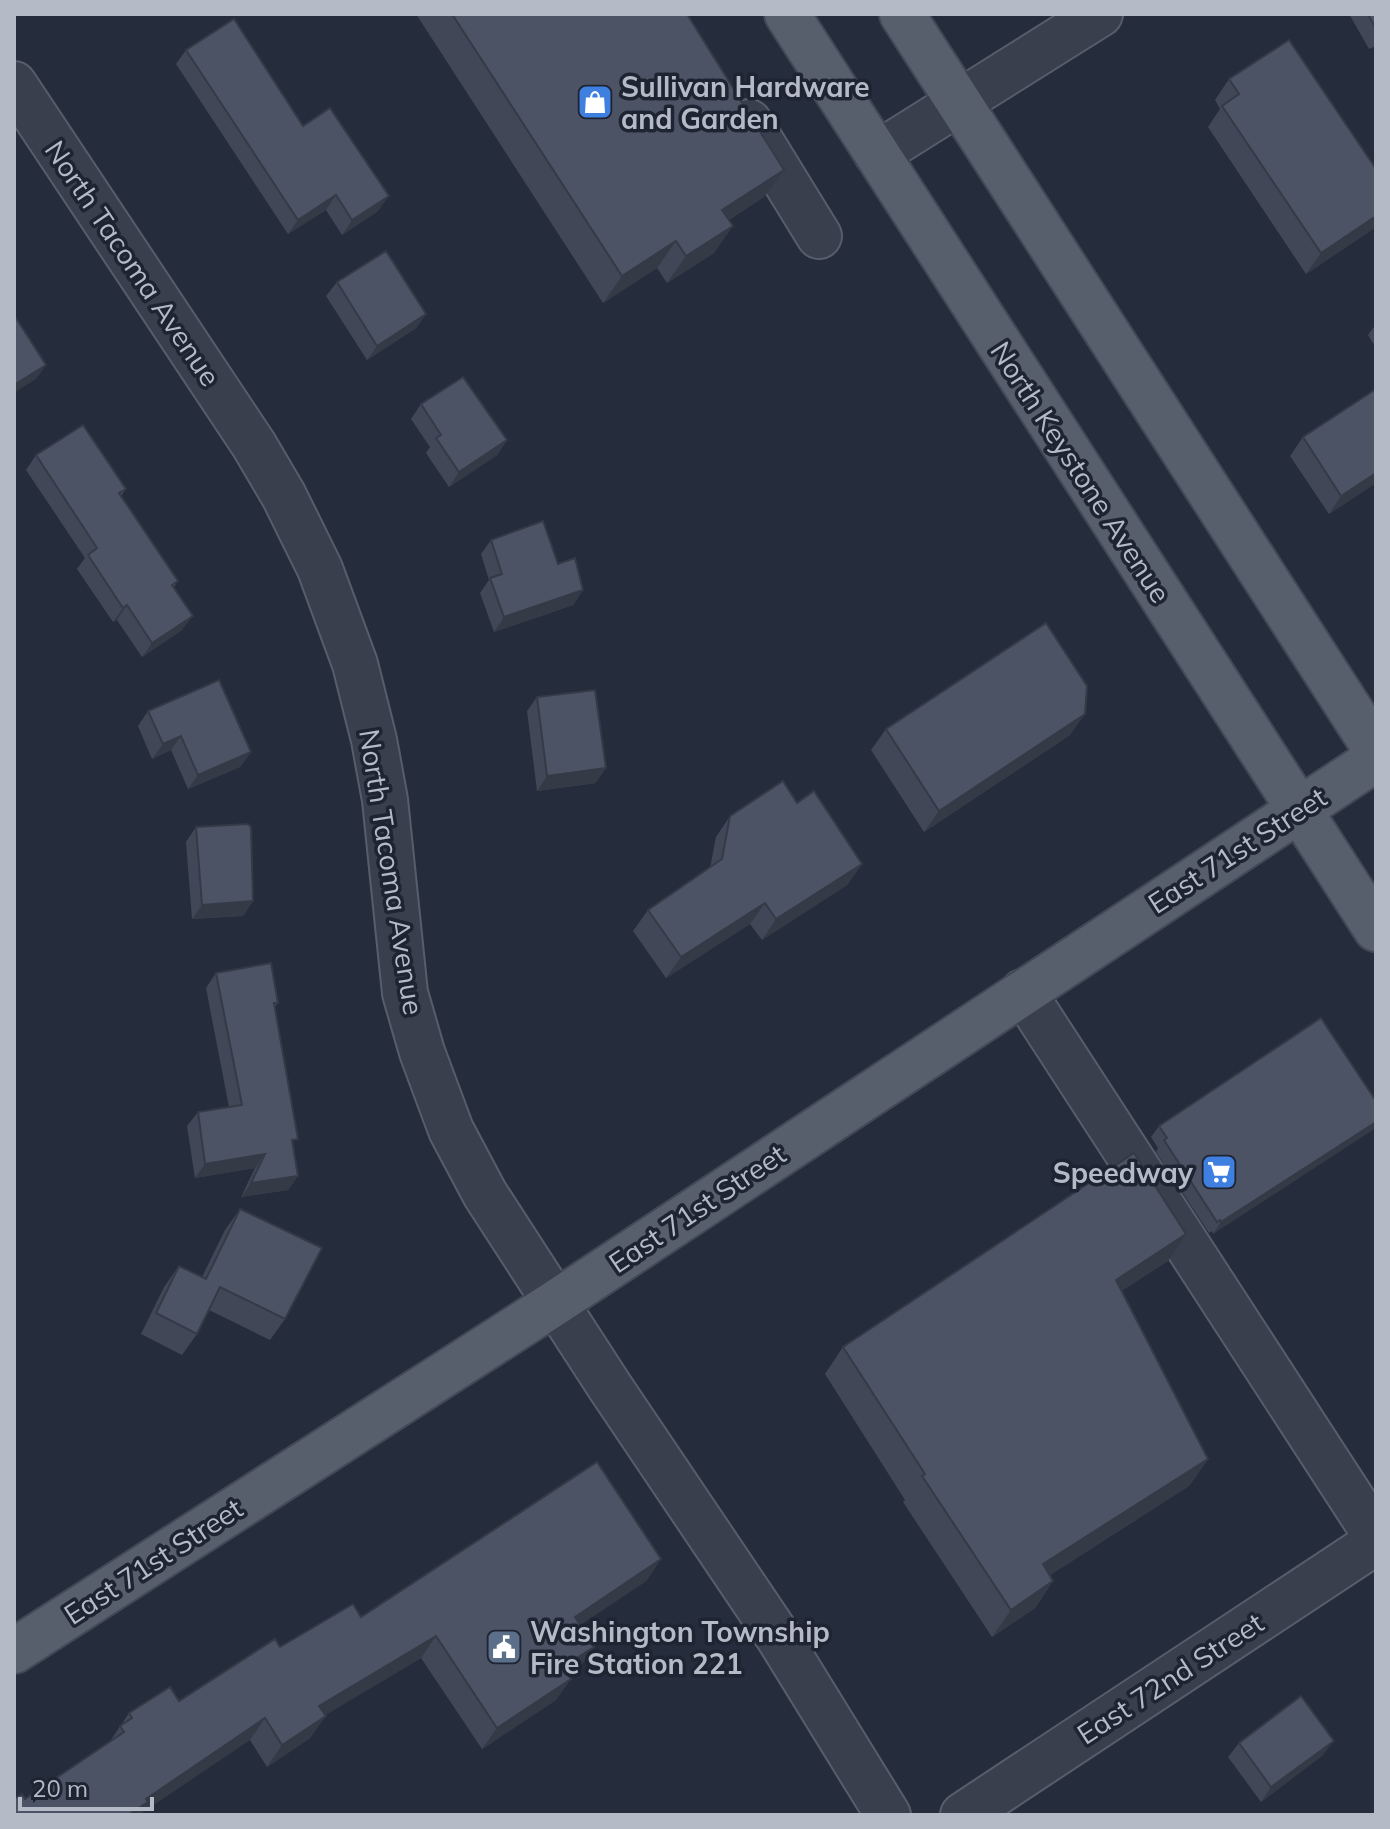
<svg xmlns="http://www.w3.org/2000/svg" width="1390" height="1829" font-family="Mulish,sans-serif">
<rect width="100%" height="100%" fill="#252d3c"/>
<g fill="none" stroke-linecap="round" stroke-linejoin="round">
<defs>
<g id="minor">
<polyline points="14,84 254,445 284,496 320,569 355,664 374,740 385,800 405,993 422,1052 451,1130 485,1194 610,1387 779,1638 888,1815"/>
<polyline points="749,122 819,236"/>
<polyline points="877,154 1100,14"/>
<polyline points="1023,992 1376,1536"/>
<polyline points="963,1815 1376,1542"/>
</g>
<g id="major">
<polyline points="787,14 1376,929"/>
<polyline points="902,14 1376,750"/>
<polyline points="14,1651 555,1303 1376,759"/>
</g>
</defs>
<use href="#minor" stroke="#575d6a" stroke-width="48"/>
<use href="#major" stroke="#424855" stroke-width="48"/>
<use href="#minor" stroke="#393f4c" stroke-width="44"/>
<use href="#major" stroke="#575e6c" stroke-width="44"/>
</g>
<g fill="#414757">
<polygon points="416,14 687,14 765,196 729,220 714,253 667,283 657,268 603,303"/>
<polygon points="1349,14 1376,14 1376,46 1369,49"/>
<polygon points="186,50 303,126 378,211 342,235 326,210 288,234 176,64"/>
<polygon points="1229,79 1376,227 1306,274 1208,127 1220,109 1215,100"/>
<polygon points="337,282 426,314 416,328 367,360 326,296"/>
<polygon points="1376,324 1376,348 1368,335"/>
<polygon points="421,404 507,440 497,455 449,487 426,453 430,447 411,419"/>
<polygon points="1303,437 1376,483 1329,514 1290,456"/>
<polygon points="36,455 126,489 121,496 178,581 174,587 182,630 142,657 117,620 113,622 77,569 85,558 26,470"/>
<polygon points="491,540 558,564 583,590 573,605 494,632 480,593 489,580 481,554"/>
<polygon points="537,697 596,783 537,791 527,711"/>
<polygon points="148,711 251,752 240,767 188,789 171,750 152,759 138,726"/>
<polygon points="886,729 1070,735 924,832 871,750"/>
<polygon points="797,803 862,864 847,885 762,940 750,924 666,978 633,931 648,910 710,868 716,837 730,816"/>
<polygon points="196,827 253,901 243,916 192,919 186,842"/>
<polygon points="216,973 278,1003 274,1008 298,1176 288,1190 241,1197 255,1168 195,1178 187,1126 198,1112 229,1107 206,988"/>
<polygon points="1376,1101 1213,1234 1212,1231 1209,1233 1156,1152 1158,1148 1151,1137 1159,1126"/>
<polygon points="240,1209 285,1319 270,1340 209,1310 197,1334 182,1355 141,1334 164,1287 179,1266 202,1277 225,1230"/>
<polygon points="1168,1261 1121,1291 1208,1459 1189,1486 1050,1575 1053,1581 1035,1608 992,1637 903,1502 905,1500 825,1374 843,1347"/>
<polygon points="661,1559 646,1581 580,1625 579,1669 569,1676 556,1700 482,1749 421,1658 325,1715 310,1738 267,1767 250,1740 25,1799 109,1743 129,1713 179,1701 280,1647 361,1617"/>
<polygon points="1239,1743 1323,1755 1261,1802 1228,1757"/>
</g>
<g fill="#353a47">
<polygon points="784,170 765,196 703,236 722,210"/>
<polygon points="336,195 326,210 288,234 298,220"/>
<polygon points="389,196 378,211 342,235 352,220"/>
<polygon points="1376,216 1376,227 1306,274 1321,253"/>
<polygon points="733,226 714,253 667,283 686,256"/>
<polygon points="676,241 657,268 603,303 622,276"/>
<polygon points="426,314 416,328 367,360 377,346"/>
<polygon points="46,365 36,379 14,393 14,385"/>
<polygon points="507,440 497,455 449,487 459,472"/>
<polygon points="1376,473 1376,483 1329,514 1341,496"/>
<polygon points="583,590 573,605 494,632 504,617"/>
<polygon points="127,605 117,620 113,622 123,608"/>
<polygon points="193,616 182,630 142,657 152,643"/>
<polygon points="1085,714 1070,735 924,832 939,811"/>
<polygon points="181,736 171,750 152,759 163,744"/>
<polygon points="251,752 240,767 188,789 198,775"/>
<polygon points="606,768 596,783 537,791 547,776"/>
<polygon points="862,864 847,885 762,940 776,919"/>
<polygon points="253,901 243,916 192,919 202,905"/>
<polygon points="765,903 750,924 666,978 681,957"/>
<polygon points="1376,1122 1376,1128 1213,1234 1221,1222"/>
<polygon points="265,1154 255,1168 195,1178 205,1164"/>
<polygon points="298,1176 288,1190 241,1197 251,1183"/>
<polygon points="1186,1234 1168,1261 1097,1307 1116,1280"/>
<polygon points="1208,1459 1189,1486 1024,1591 1043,1564"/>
<polygon points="661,1559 646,1581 560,1638 575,1617"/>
<polygon points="1053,1581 1035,1608 992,1637 1011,1610"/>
<polygon points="436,1636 421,1658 304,1728 319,1706"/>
<polygon points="594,1647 579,1669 548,1689 563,1667"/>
<polygon points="571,1679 556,1700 482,1749 497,1728"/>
<polygon points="326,1716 310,1738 267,1767 282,1745"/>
<polygon points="265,1718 250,1740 139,1815 128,1815 146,1799"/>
<polygon points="1334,1741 1323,1755 1261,1802 1271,1787"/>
</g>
<g fill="#4c5365" stroke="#353a47" stroke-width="2">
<polygon points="452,14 687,14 784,170 722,210 733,226 686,256 676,241 622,276"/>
<polygon points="1368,14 1376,14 1376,29"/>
<polygon points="234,19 303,126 330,108 389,196 352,220 336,195 298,220 186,50"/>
<polygon points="1289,40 1376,169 1376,216 1321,253 1222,106 1239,94 1229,79"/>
<polygon points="386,251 426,314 377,346 337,282"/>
<polygon points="14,315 46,365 14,385"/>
<polygon points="463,377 507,440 459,472 436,438 441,435 421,404"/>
<polygon points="1376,389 1376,473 1341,496 1303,437"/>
<polygon points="83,425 126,489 119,493 178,581 172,585 193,616 152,643 127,605 123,608 88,555 97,548 36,455"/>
<polygon points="543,521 558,564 575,558 583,590 504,617 490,578 502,574 491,540"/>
<polygon points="1046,623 1087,686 1085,714 939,811 886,729"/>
<polygon points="219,680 251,752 198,775 181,736 163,744 148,711"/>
<polygon points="595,690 606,768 547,776 537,697"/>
<polygon points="783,781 797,803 814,791 862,864 776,919 765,903 681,957 648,910 722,859 730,816"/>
<polygon points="248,824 251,827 253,901 202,905 196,827"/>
<polygon points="271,963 278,1003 274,1003 298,1139 292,1140 298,1176 251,1183 265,1154 205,1164 198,1112 242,1105 216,973"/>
<polygon points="1321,1018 1376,1101 1376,1122 1221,1222 1220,1220 1217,1222 1164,1140 1167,1138 1159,1126"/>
<polygon points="1134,1153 1186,1234 1116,1280 1208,1459 1043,1564 1053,1581 1011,1610 922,1476 925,1474 843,1347"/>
<polygon points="240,1209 322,1248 285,1319 220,1287 197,1334 156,1313 179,1266 206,1279"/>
<polygon points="597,1462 661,1559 575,1617 594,1647 563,1667 571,1679 497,1728 436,1636 319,1706 326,1716 282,1745 265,1718 146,1799 148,1802 128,1815 14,1815 14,1799 22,1794 25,1799 124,1732 120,1726 132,1718 129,1713 170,1687 179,1701 275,1639 280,1647 353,1604 361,1617"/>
<polygon points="1301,1696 1334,1741 1271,1787 1239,1743"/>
</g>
<defs>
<symbol id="shop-square" viewBox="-11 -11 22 22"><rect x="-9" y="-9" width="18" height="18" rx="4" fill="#3f7fe0" stroke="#1e2431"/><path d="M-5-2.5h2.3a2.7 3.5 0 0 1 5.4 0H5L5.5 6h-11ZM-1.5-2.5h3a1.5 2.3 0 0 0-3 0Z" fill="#fff"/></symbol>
<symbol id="supermarket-square" viewBox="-11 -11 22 22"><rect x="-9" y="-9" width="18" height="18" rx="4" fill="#3f7fe0" stroke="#1e2431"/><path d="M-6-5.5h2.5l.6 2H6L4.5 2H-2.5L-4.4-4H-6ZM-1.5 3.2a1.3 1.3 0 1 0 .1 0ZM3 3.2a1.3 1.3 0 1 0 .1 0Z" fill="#fff"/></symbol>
<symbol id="civic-square" viewBox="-11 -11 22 22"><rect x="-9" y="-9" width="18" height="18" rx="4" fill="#5c6f8a" stroke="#1e2431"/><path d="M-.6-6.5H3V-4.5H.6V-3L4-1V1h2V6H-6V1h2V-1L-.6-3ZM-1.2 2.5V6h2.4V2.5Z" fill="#fff"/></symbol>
</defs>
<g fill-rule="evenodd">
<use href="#shop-square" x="575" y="82" width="40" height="40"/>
<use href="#supermarket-square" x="1199" y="1152" width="40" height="40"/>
<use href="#civic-square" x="484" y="1627" width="40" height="40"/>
</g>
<g text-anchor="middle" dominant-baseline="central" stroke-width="7" stroke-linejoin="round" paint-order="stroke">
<g font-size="28" font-weight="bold" fill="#b5bac7" stroke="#1e2431" text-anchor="start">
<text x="621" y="86">Sullivan Hardware<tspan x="621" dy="32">and Garden</tspan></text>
<text x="1193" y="1172" text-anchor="end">Speedway</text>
<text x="530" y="1631">Washington Township<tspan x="530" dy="32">Fire Station 221</tspan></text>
</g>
<g font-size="28" fill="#b5bac7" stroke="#1e2431">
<text transform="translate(133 263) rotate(56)">North Tacoma Avenue</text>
<text transform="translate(1081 472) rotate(57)">North Keystone Avenue</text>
<text transform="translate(1237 850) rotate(-33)">East 71st Street</text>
<text transform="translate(392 872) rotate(81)">North Tacoma Avenue</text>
<text transform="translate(697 1208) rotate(-34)">East 71st Street</text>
<text transform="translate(153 1561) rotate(-33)">East 71st Street</text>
<text transform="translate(1170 1678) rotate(-33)">East 72nd Street</text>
</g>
</g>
<rect width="1390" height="1829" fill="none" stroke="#b5bac7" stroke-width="32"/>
<path d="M20 1797v12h132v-12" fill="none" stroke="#b5bac7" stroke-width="4"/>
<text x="32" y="1797" font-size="24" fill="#b5bac7" stroke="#1e2431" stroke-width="6" paint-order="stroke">20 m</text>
</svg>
